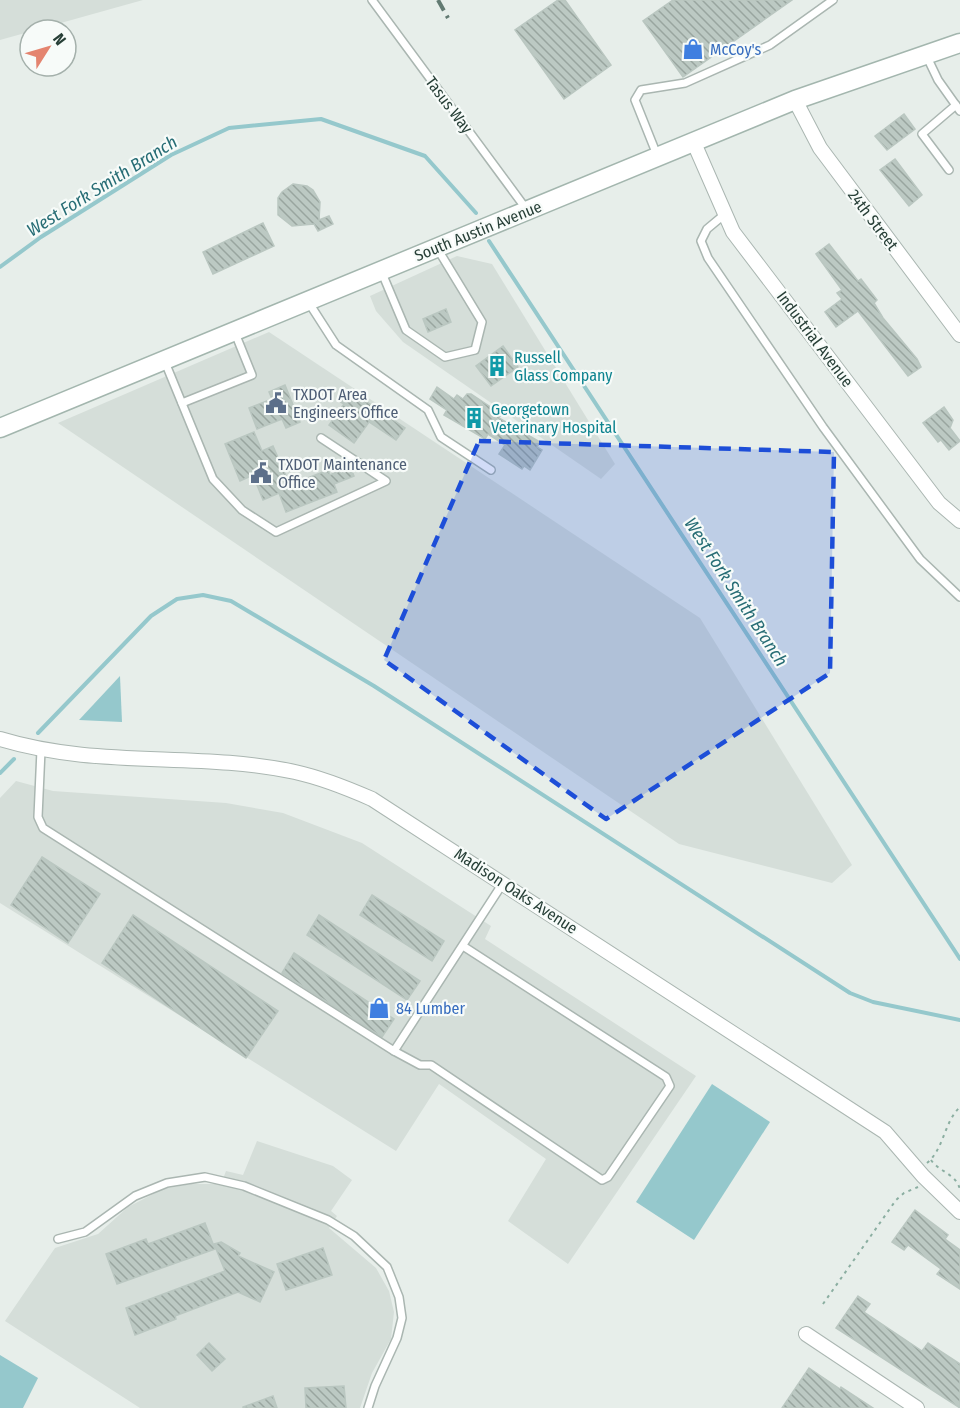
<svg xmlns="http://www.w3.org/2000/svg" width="960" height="1408" font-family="'Fira Sans Condensed',sans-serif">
<defs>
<pattern id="building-back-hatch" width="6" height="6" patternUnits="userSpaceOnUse" patternTransform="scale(1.5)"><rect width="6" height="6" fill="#bcc9c3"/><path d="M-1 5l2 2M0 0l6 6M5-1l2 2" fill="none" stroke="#99a59f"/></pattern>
</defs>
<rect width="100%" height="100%" fill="#e7eeea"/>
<g fill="#d5ded9">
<polygon points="0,0 143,0 0,40"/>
<polygon points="457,256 492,264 615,464 601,479 403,342 376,311 370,296"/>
<polygon points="269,332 700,618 852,865 832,883 679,844 58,423"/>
<polygon points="16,781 53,791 226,803 283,813 362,843 491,926 485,939 696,1076 568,1264 508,1221 546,1159 439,1084 396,1151 0,903 0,798"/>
<polygon points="257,1141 333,1166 352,1180 331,1211 337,1216 329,1228 376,1268 389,1291 394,1312 391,1339 372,1373 360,1408 140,1408 5,1321 55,1248 98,1234 128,1207 163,1189 191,1184 221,1184 226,1171 243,1175"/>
</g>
<g fill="#95c8cc">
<polygon points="120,676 122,722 79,720"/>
<polygon points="712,1084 770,1122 694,1240 636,1202"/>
<polygon points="0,1355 38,1378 23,1408 0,1408"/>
</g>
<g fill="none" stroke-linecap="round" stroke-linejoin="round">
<g stroke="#95c8cc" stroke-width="4">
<polyline points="489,241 960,959"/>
<polyline points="0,267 41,237 171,155 229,128 321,119 425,156 476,213"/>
<polyline points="38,733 151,616 177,599 203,595 231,601 374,686 850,993 873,1002 960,1020"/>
<polyline points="0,773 14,759"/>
</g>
</g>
<g fill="url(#building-back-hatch)" stroke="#bac7c1" stroke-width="1.5">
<polygon points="558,0 565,0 611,65 564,99 515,30"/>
<polygon points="673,0 792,0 683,77 643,21"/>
<polygon points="904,114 915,129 887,150 875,136"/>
<polygon points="895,159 922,195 909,206 880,170"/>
<polygon points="293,184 307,186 313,190 320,202 319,220 329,216 333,224 318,231 314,224 292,226 278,215 278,198 282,192"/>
<polygon points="263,223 274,246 213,274 203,252"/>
<polygon points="829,244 858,281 861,279 877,300 874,303 883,318 917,359 921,367 908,376 858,311 836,327 825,312 842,299 837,293 842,290 816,254"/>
<polygon points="446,309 451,322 428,332 423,319"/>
<polygon points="503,346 518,367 491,386 476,366"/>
<polygon points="285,385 300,422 286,428 282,419 257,429 249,408 272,399 269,392"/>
<polygon points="437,387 454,399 457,395 463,399 467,394 471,394 501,414 499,418 540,442 537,447 542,450 530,470 524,466 522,469 499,454 505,445 488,434 485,439 444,415 447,410 430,399"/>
<polygon points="348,389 405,428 396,440 369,422 354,443 329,425 344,404 339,401"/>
<polygon points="944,407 953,420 950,428 960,441 949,450 941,440 938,442 923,423"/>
<polygon points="254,432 262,451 273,446 290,485 328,470 330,475 350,466 354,476 334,484 337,492 286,512 279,493 263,500 253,475 240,481 225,444"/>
<polygon points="42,857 100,894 68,943 11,905"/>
<polygon points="372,895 444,941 432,961 360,915"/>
<polygon points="133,915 278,1011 246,1058 102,963"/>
<polygon points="319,915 420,981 407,1000 307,935"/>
<polygon points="294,953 394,1019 382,1037 282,973"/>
<polygon points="915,1210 948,1235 945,1239 960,1250 960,1289 937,1274 941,1269 908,1245 904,1250 892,1242"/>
<polygon points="205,1223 215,1249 117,1284 106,1254 146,1239 148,1244"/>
<polygon points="221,1242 240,1253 238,1256 274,1272 260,1302 238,1292 175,1316 176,1319 135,1335 126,1308 225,1271 214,1244"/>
<polygon points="323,1248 332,1275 286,1290 277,1264"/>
<polygon points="858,1296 870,1304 864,1312 922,1351 928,1343 960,1364 960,1408 836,1328"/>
<polygon points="209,1343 225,1359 212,1371 197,1355"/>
<polygon points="809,1368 840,1389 841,1387 873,1408 782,1408"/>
<polygon points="344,1386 346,1408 306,1408 305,1388"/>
<polygon points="273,1396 277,1408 243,1408 243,1407"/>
</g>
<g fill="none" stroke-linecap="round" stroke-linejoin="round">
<defs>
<g id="service">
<polyline points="372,0 527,210"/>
<polyline points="927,57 938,80 960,111"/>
<polyline points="657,155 635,100 641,90 685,83 770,45 833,0"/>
<polyline points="949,170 922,134 956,105"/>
<polyline points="725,214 707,229 701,241 708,258 823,427 920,559 960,597"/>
<polyline points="382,273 406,330 445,357 475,350 482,322 437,248"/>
<polyline points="309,303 336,345 428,410 441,437 491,470"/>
<polyline points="165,362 213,479 242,510 276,532 386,481 321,438"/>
<polyline points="182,403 252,375 235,333"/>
<polyline points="41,750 38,817 43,828 394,1051 503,883"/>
<polyline points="394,1051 420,1065 431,1065 602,1180 608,1177 670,1086 666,1077 463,946"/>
<polyline points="58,1239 85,1232 135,1196 167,1183 205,1177 244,1186 328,1220 354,1236 387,1267 399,1297 402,1318 397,1338 375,1386 368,1408"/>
</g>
<g id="minor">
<polyline points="795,100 820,148 960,335"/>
<polyline points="694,143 733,232 939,503 960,521"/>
<path d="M0,739C98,769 198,751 295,772C322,778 347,788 372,799L885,1132L923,1176L960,1212"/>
<polyline points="806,1334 917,1408"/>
</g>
<polyline id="secondary" points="0,428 795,100 960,43"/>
</defs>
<use href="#service" stroke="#aab6b1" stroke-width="10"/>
<use href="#minor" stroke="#aab6b1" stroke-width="16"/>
<use href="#secondary" stroke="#a3b6ae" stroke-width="21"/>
<g stroke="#8baea1" stroke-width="2" stroke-dasharray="3 4.5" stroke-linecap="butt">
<path d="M931,1160C939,1172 957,1174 960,1190"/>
<path d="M927,1163C944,1149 944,1122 960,1107"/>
<polyline points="823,1304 896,1200 904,1193 918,1187"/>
</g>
<use href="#service" stroke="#fff" stroke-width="7"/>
<use href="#minor" stroke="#fff" stroke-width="14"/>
<use href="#secondary" stroke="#fff" stroke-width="18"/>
<polyline stroke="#627a72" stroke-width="4" stroke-dasharray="12 6" stroke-linecap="butt" points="438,0 448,18"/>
</g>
<path fill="#1d4ed8" fill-opacity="0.2" stroke="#1d4ed8" stroke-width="4.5" stroke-dasharray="12 8" stroke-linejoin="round" d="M479,441L834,452L830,673L606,819L384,660Z"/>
<defs>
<symbol id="shop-bare" viewBox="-9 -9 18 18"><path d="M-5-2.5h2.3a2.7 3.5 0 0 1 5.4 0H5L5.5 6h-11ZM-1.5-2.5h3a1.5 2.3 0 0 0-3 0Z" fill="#3f7fe0" stroke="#f7fbf9" stroke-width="2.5" paint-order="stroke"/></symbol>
<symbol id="building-bare" viewBox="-9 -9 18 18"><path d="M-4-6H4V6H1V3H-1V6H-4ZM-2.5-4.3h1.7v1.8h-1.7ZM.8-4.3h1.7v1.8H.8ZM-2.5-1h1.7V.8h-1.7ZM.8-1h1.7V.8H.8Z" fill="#0f9aa8" stroke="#f7fbf9" stroke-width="2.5" paint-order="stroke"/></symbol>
<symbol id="civic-bare" viewBox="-9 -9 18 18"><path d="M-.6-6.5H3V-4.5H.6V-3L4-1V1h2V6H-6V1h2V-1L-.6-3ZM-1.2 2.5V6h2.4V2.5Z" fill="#5c6f8a" stroke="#f7fbf9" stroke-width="2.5" paint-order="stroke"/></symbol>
</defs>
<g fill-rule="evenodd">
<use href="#shop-bare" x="678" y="34" width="30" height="30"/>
<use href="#building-bare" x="482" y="351" width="30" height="30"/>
<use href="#civic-bare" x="261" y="388" width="30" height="30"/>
<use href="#building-bare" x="459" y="403" width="30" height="30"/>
<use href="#civic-bare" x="246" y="458" width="30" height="30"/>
<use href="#shop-bare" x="364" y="993" width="30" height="30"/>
</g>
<g text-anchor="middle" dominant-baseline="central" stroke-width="4.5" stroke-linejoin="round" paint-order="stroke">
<g font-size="16" fill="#366cbe" stroke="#f7fbf9" text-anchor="start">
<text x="710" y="49">McCoy's</text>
<text x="396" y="1008">84 Lumber</text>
</g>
<g font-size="16" fill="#273f37" stroke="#f7fbf9">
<text transform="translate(449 105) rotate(53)">Tasus Way</text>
<text transform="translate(873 220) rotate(53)">24th Street</text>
<text transform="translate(478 231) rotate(-22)">South Austin Avenue</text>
<text transform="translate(815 339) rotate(53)">Industrial Avenue</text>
<text transform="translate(516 891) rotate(33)">Madison Oaks Avenue</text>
</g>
<g font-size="16" fill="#0d838f" stroke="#f7fbf9" text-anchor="start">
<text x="514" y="357">Russell<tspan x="514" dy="18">Glass Company</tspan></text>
<text x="491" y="409">Georgetown<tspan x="491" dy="18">Veterinary Hospital</tspan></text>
</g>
<g font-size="16" fill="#4e5e75" stroke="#f7fbf9" text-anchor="start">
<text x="293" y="394">TXDOT Area<tspan x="293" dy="18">Engineers Office</tspan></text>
<text x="278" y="464">TXDOT Maintenance<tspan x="278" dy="18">Office</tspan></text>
</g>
<g font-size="18" font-style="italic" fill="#276d75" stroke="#f7fbf9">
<text transform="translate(102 186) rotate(-32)">West Fork Smith Branch</text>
<text transform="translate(736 592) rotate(57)">West Fork Smith Branch</text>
</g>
</g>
<g transform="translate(48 48) rotate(53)"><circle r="28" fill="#f7fbf9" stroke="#a4b0ab" stroke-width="1.5"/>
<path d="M0-4.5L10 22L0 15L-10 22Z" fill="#e4846f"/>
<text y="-9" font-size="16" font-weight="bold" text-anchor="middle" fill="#273f37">N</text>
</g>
</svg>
